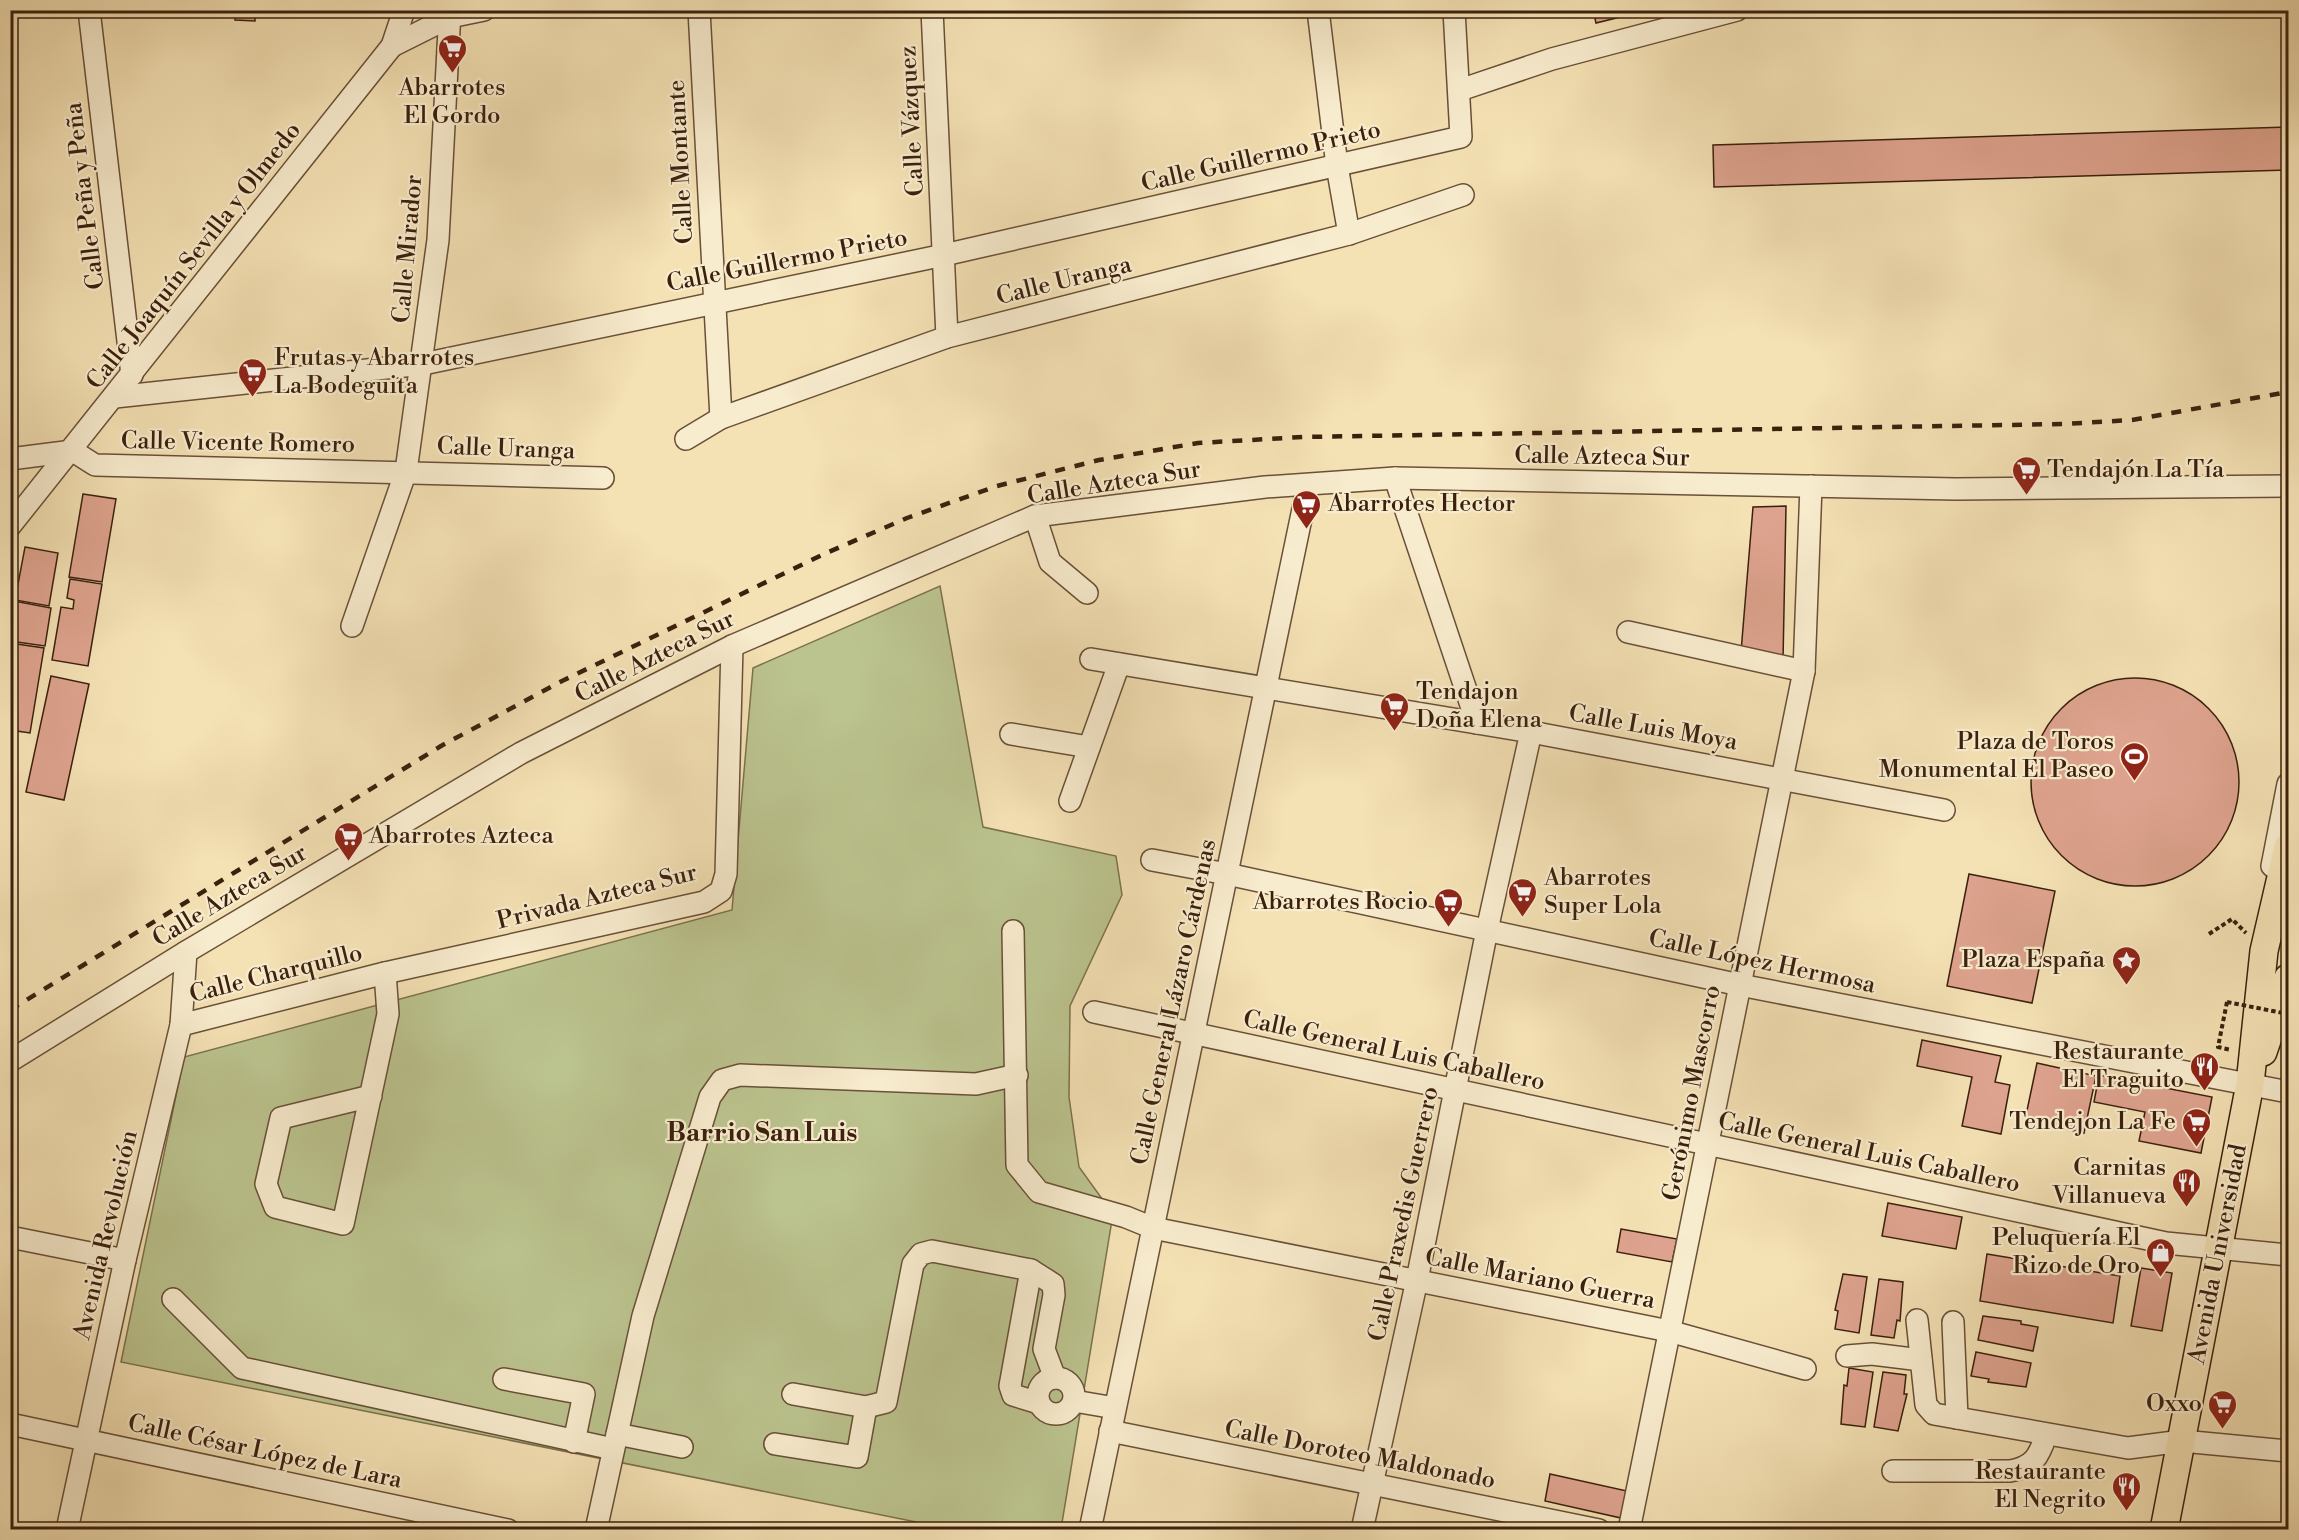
<svg xmlns="http://www.w3.org/2000/svg" width="2299" height="1540" font-family="'Libre Bodoni',serif">
<rect width="100%" height="100%" fill="#f4e1b4"/>
<filter id="stains"><feTurbulence type="fractalNoise" baseFrequency=".00333" numOctaves="4"/><feColorMatrix values="0 0 0 0 .2 0 0 0 0 .09 0 0 0 0 .02 0 0 0 .5 -.17"/></filter>
<radialGradient id="worn" r=".72"><stop offset=".6" stop-color="#630" stop-opacity="0"/><stop offset="1" stop-color="#630" stop-opacity=".3"/></radialGradient>
<polygon fill="#bbc38e" stroke="#7b724e" stroke-width="1.5" points="940,586 983,827 1116,856 1122,895 1070,1006 1069,1097 1079,1167 1113,1214 1061,1529 951,1529 121,1362 184,1057 732,910 753,668"/>
<g fill="#dea38e" stroke="#3b200e" stroke-width="1.5">
<polygon points="236,10 255,10 255,21 235,20"/>
<polygon points="1593,10 1649,10 1596,23"/>
<polygon points="2288,127 2288,170 1714,187 1713,145"/>
<polygon points="83,494 116,499 102,582 69,577"/>
<polygon points="1786,506 1783,661 1741,652 1753,507"/>
<polygon points="25,547 58,553 49,606 15,600"/>
<polygon points="70,579 102,584 88,666 52,660 61,607 73,609 74,600 67,598"/>
<polygon points="14,601 51,608 45,646 10,641"/>
<polygon points="10,643 44,648 30,733 10,730"/>
<polygon points="51,676 89,684 64,800 26,792"/>
<circle cx="2135" cy="782" r="104"/>
<polygon points="1969,874 2055,891 2032,1003 1947,986"/>
<polygon points="1922,1040 2001,1056 1995,1082 2010,1085 2001,1134 1962,1126 1972,1077 1917,1066"/>
<polygon points="2037,1063 2096,1076 2084,1133 2025,1120"/>
<polygon points="2099,1075 2212,1097 2201,1153 2139,1141 2145,1112 2094,1102"/>
<polygon points="1888,1203 1962,1217 1956,1249 1882,1236"/>
<polygon points="1621,1229 1677,1239 1672,1262 1617,1252"/>
<polygon points="1987,1254 2120,1276 2113,1323 1980,1301"/>
<polygon points="2141,1268 2172,1273 2162,1331 2131,1326"/>
<polygon points="1843,1274 1867,1277 1859,1333 1835,1329 1838,1311 1835,1310"/>
<polygon points="1879,1279 1903,1282 1900,1321 1897,1320 1894,1338 1871,1335"/>
<polygon points="1983,1316 2021,1321 2021,1324 2038,1327 2033,1351 1978,1340"/>
<polygon points="1976,1352 2031,1363 2026,1387 1988,1382 1989,1379 1971,1376"/>
<polygon points="1849,1368 1873,1372 1865,1427 1841,1424 1844,1385 1847,1386"/>
<polygon points="1883,1372 1906,1375 1904,1394 1907,1394 1898,1431 1874,1427"/>
<polygon points="1550,1474 1627,1491 1621,1518 1545,1501"/>
<polygon points="2048,1523 2125,1529 2047,1530"/>
</g>
<g fill="none" stroke-linecap="round" stroke-linejoin="round">
<defs>
<g id="minor">
<polyline points="89,10 132,375"/>
<polyline points="699,10 721,418"/>
<polyline points="932,10 947,337"/>
<polyline points="1318,10 1337,166 1349,234"/>
<polyline points="392,46 450,17 484,10"/>
<polyline points="1460,90 1552,59 1737,10"/>
<polyline points="115,397 423,364 944,255 1461,137 1454,10"/>
<polyline points="686,439 721,418 947,337 1349,234 1463,195"/>
<polyline points="10,459 73,451 95,465 603,478"/>
<polyline points="1395,478 1477,723"/>
<polyline points="1035,516 1050,562 1087,593"/>
<polyline points="10,526 392,46 404,10"/>
<polyline points="352,626 406,471 438,240 450,10"/>
<polyline points="1628,632 1804,671"/>
<polyline points="1091,659 1531,732 1944,810"/>
<polyline points="1011,734 1089,747"/>
<polyline points="1070,801 1119,664"/>
<polyline points="1152,860 1227,874 1740,985 2288,1092"/>
<polyline points="2272,866 2288,784"/>
<polyline points="1013,931 1017,1165 1039,1192 1126,1217 1153,1228 1669,1331 1805,1369"/>
<polyline points="1094,1012 2166,1243 2288,1255"/>
<polyline points="181,1025 385,973 704,902 721,891 726,874 732,646"/>
<polyline points="10,1061 186,952 521,753 732,646 1035,516 1265,487 1395,478 1956,489 2288,486"/>
<polyline points="371,1096 281,1118 266,1184 275,1207 343,1224 388,1014 385,973"/>
<polyline points="10,1237 125,1260"/>
<polyline points="1031,1270 1010,1386 1013,1395 1039,1403"/>
<polyline points="173,1299 242,1368 613,1449"/>
<polyline points="1917,1320 1926,1405 1934,1414 2128,1448 2182,1441 2288,1451"/>
<polyline points="1953,1322 1957,1418"/>
<polyline points="1847,1356 1872,1354 1921,1360"/>
<circle cx="1056" cy="1396" r="18"/>
<polyline points="504,1379 584,1394 574,1442"/>
<polyline points="793,1394 866,1407 886,1402 913,1264 921,1254 932,1251 1031,1270 1053,1284 1054,1295 1044,1349 1055,1378"/>
<polyline points="1074,1401 1115,1408"/>
<polyline points="10,1424 508,1530"/>
<polyline points="1110,1431 1599,1530"/>
<polyline points="617,1434 682,1447"/>
<polyline points="775,1444 857,1457 866,1407"/>
<path d="M1893,1471H2010C2033,1467 2039,1457 2046,1435"/>
<polyline points="67,1530 125,1260 181,1025 186,952"/>
<polyline points="596,1530 643,1316 710,1097 722,1080 740,1075 976,1084 1017,1075"/>
<polyline points="1090,1530 1308,485"/>
<polyline points="1362,1530 1417,1280 1487,930 1531,732"/>
<polyline points="1629,1530 1804,671 1811,486"/>
</g>
<g id="major">
<polyline points="2263,1052 2288,978"/>
<polyline points="2164,1530 2250,1084 2264,951 2288,847"/>
</g>
</defs>
<use href="#minor" stroke="#695038" stroke-width="24"/>
<use href="#major" stroke="#3b200e" stroke-width="30"/>
<g stroke="#3b200e" stroke-width="4" stroke-dasharray="4.5 3" stroke-linecap="butt">
<polyline points="2209,934 2232,919 2246,933"/>
<polyline points="2227,1002 2218,1047 2231,1050"/>
</g>
<use href="#minor" stroke="#f8ecce" stroke-width="21"/>
<use href="#major" stroke="#f4e1b4" stroke-width="27"/>
<polyline stroke="#3b200e" stroke-width="4.5" stroke-dasharray="10 10" stroke-linecap="butt" points="10,1010 441,746 562,681 824,554 907,518 997,486 1099,460 1198,443 1303,437 2064,424 2132,420 2288,392"/>
<polyline stroke="#3b200e" stroke-width="4" stroke-dasharray="4.5 3" stroke-linecap="butt" points="2227,1002 2288,1014"/>
</g>
<defs>
<symbol id="supermarket-pin" viewBox="-11 -11 22 30"><path d="M0 17L-7.5 6A9.5 9.5 0 1 1 7.5 6Z" fill="#8f2418" stroke="#f8ecce"/><path d="M-6-5.5h2.5l.6 2H6L4.5 2H-2.5L-4.4-4H-6ZM-1.5 3.2a1.3 1.3 0 1 0 .1 0ZM3 3.2a1.3 1.3 0 1 0 .1 0Z" fill="#fff"/></symbol>
<symbol id="stadium-pin" viewBox="-11 -11 22 30"><path d="M0 17L-7.5 6A9.5 9.5 0 1 1 7.5 6Z" fill="#8f2418" stroke="#f8ecce"/><path d="M0-5a6.5 5 0 1 0 0 10a6.5 5 0 1 0 0-10ZM-3.5-1.8h7v3.6h-7Z" fill="#fff"/></symbol>
<symbol id="sight-pin" viewBox="-11 -11 22 30"><path d="M0 17L-7.5 6A9.5 9.5 0 1 1 7.5 6Z" fill="#8f2418" stroke="#f8ecce"/><path d="M0-6L1.8-2.2L6-1.7L2.9 1.2L3.7 5.4L0 3.3L-3.7 5.4L-2.9 1.2L-6-1.7L-1.8-2.2Z" fill="#fff"/></symbol>
<symbol id="restaurant-pin" viewBox="-11 -11 22 30"><path d="M0 17L-7.5 6A9.5 9.5 0 1 1 7.5 6Z" fill="#8f2418" stroke="#f8ecce"/><path d="M-5-6h1v4h1v-4h1v4h1v-4h1v5L-1.5 .5V6h-2V.5L-5-1ZM5-6V6H3V1.5H1.5Q1.5-4 5-6Z" fill="#fff"/></symbol>
<symbol id="shop-pin" viewBox="-11 -11 22 30"><path d="M0 17L-7.5 6A9.5 9.5 0 1 1 7.5 6Z" fill="#8f2418" stroke="#f8ecce"/><path d="M-5-2.5h2.3a2.7 3.5 0 0 1 5.4 0H5L5.5 6h-11ZM-1.5-2.5h3a1.5 2.3 0 0 0-3 0Z" fill="#fff"/></symbol>
</defs>
<g fill-rule="evenodd">
<use href="#supermarket-pin" x="436" y="32" width="33" height="45"/>
<use href="#supermarket-pin" x="236" y="356" width="33" height="45"/>
<use href="#supermarket-pin" x="2010" y="454" width="33" height="45"/>
<use href="#supermarket-pin" x="1290" y="488" width="33" height="45"/>
<use href="#supermarket-pin" x="1378" y="690" width="33" height="45"/>
<use href="#stadium-pin" x="2118" y="740" width="33" height="45"/>
<use href="#supermarket-pin" x="332" y="820" width="33" height="45"/>
<use href="#supermarket-pin" x="1506" y="876" width="33" height="45"/>
<use href="#supermarket-pin" x="1432" y="886" width="33" height="45"/>
<use href="#sight-pin" x="2110" y="944" width="33" height="45"/>
<use href="#restaurant-pin" x="2188" y="1050" width="33" height="45"/>
<use href="#supermarket-pin" x="2180" y="1106" width="33" height="45"/>
<use href="#restaurant-pin" x="2170" y="1166" width="33" height="45"/>
<use href="#shop-pin" x="2144" y="1236" width="33" height="45"/>
<use href="#supermarket-pin" x="2206" y="1388" width="33" height="45"/>
<use href="#restaurant-pin" x="2110" y="1470" width="33" height="45"/>
</g>
<g text-anchor="middle" dominant-baseline="central" stroke-width="4.5" stroke-linejoin="round" paint-order="stroke">
<g font-size="24" fill="#3b200e" stroke="#f8ecce" text-anchor="end">
<text x="452" y="88" text-anchor="middle">Abarrotes<tspan x="452" dy="28">El Gordo</tspan></text>
<text x="274" y="358" text-anchor="start">Frutas y Abarrotes<tspan x="274" dy="28">La Bodeguita</tspan></text>
<text x="2047" y="470" text-anchor="start">Tendajón La Tía</text>
<text x="1328" y="504" text-anchor="start">Abarrotes Hector</text>
<text x="1416" y="692" text-anchor="start">Tendajon<tspan x="1416" dy="28">Doña Elena</tspan></text>
<text x="2114" y="742">Plaza de Toros<tspan x="2114" dy="28">Monumental El Paseo</tspan></text>
<text x="369" y="836" text-anchor="start">Abarrotes Azteca</text>
<text x="1544" y="878" text-anchor="start">Abarrotes<tspan x="1544" dy="28">Super Lola</tspan></text>
<text x="1428" y="902">Abarrotes Rocio</text>
<text x="2105" y="960">Plaza España</text>
<text x="2184" y="1052">Restaurante<tspan x="2184" dy="28">El Traguito</tspan></text>
<text x="2176" y="1122">Tendejon La Fe</text>
<text x="2166" y="1168">Carnitas<tspan x="2166" dy="28">Villanueva</tspan></text>
<text x="2140" y="1238">Peluquería El<tspan x="2140" dy="28">Rizo de Oro</tspan></text>
<text x="2202" y="1404">Oxxo</text>
<text x="2106" y="1472">Restaurante<tspan x="2106" dy="28">El Negrito</tspan></text>
</g>
<g font-size="24" fill="#3b200e" stroke="#f8ecce">
<text transform="translate(912 121) rotate(-93)">Calle Vázquez</text>
<text transform="translate(1261 157) rotate(-13)">Calle Guillermo Prieto</text>
<text transform="translate(681 162) rotate(-93)">Calle Montante</text>
<text transform="translate(85 196) rotate(-97)">Calle Peña y Peña</text>
<text transform="translate(408 249) rotate(-85)">Calle Mirador</text>
<text transform="translate(194 256) rotate(-52)">Calle Joaquín Sevilla y Olmedo</text>
<text transform="translate(787 261) rotate(-11)">Calle Guillermo Prieto</text>
<text transform="translate(1064 281) rotate(-14)">Calle Uranga</text>
<text transform="translate(238 443) rotate(1)">Calle Vicente Romero</text>
<text transform="translate(506 449) rotate(2)">Calle Uranga</text>
<text transform="translate(1602 457) rotate(1)">Calle Azteca Sur</text>
<text transform="translate(1114 483) rotate(-9)">Calle Azteca Sur</text>
<text transform="translate(655 657) rotate(-27)">Calle Azteca Sur</text>
<text transform="translate(1653 728) rotate(10)">Calle Luis Moya</text>
<text transform="translate(230 896) rotate(-31)">Calle Azteca Sur</text>
<text transform="translate(597 897) rotate(-14)">Privada Azteca Sur</text>
<text transform="translate(1762 962) rotate(12)">Calle López Hermosa</text>
<text transform="translate(276 974) rotate(-14)">Calle Charquillo</text>
<text transform="translate(1174 1002) rotate(-78)">Calle General Lázaro Cárdenas</text>
<text transform="translate(1394 1051) rotate(12)">Calle General Luis Caballero</text>
<text transform="translate(1692 1093) rotate(-79)">Gerónimo Mascorro</text>
<text transform="translate(1869 1153) rotate(12)">Calle General Luis Caballero</text>
<text transform="translate(1404 1214) rotate(-78)">Calle Praxedis Guerrero</text>
<text transform="translate(106 1235) rotate(-77)">Avenida Revolución</text>
<text transform="translate(2218 1254) rotate(-79)">Avenida Universidad</text>
<text transform="translate(1540 1279) rotate(11)">Calle Mariano Guerra</text>
<text transform="translate(265 1452) rotate(12)">Calle César López de Lara</text>
<text transform="translate(1360 1455) rotate(11)">Calle Doroteo Maldonado</text>
</g>
<g font-size="26" font-weight="bold" fill="#3b200e" stroke="#f8ecce">
<text x="762" y="1133">Barrio San Luis</text>
</g>
</g>
<rect width="2299" height="1540" fill="none" stroke="#f4e1b4" stroke-width="36"/>
<rect x="12" y="12" width="2275" height="1516" fill="none" stroke="#3b200e" stroke-width="3"/>
<rect x="18" y="18" width="2263" height="1504" fill="none" stroke="#3b200e" stroke-width="1.5"/>
<rect width="100%" height="100%" filter="url(#stains)"/>
<rect width="100%" height="100%" fill="url(#worn)"/>
</svg>
